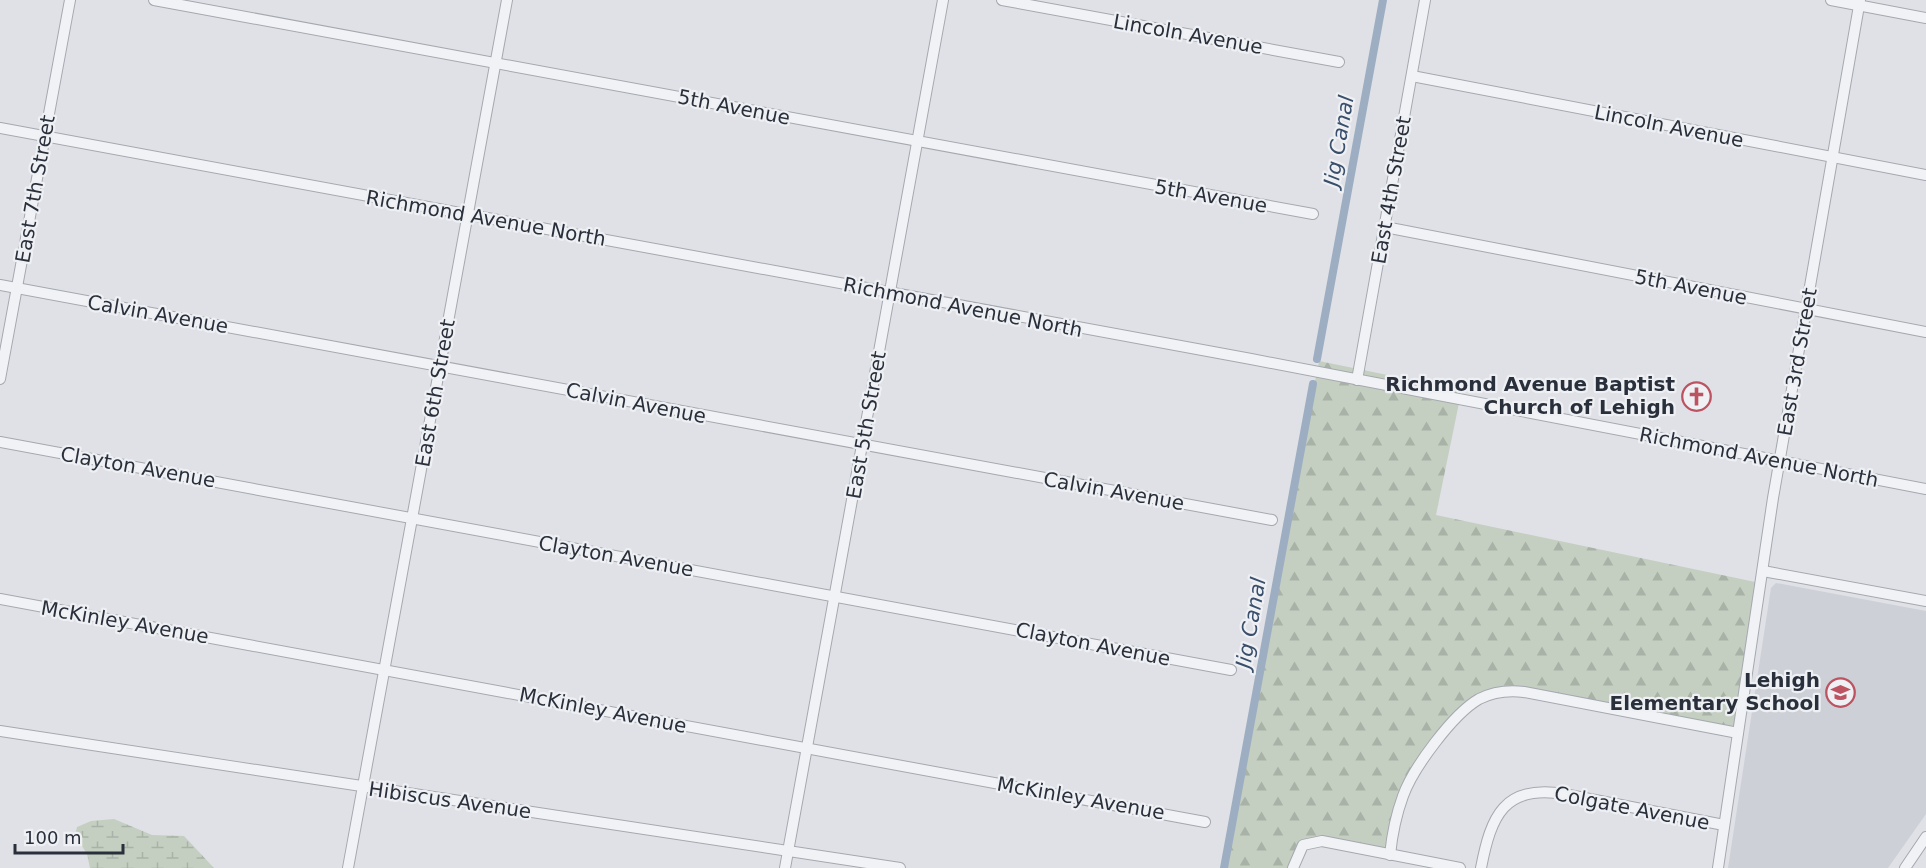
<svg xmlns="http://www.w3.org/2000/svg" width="1926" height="868" font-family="'DejaVu Sans',sans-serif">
<defs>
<pattern id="forest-firs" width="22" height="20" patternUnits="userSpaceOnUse" patternTransform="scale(1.5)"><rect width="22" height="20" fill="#c4cfc1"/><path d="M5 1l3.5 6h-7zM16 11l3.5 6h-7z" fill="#a9b2a7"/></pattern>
<pattern id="wetland-marsh" width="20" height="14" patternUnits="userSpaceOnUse" patternTransform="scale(1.5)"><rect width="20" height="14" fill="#c4cfc1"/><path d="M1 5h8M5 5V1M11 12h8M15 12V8" fill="none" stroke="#a9b2a7"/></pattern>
</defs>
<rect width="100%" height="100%" fill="#dfe1e6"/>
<polygon fill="#cdd0d7" points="1776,583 1926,611 1926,814 1888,868 1728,868 1771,588"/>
<g fill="url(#forest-firs)">
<polygon points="1319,361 1461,390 1460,396 1318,368"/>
<polygon points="1316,376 1459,403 1436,515 1760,583 1738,729 1527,689 1473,697 1417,761 1386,850 1302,841 1296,846 1290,868 1221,868"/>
</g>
<polygon fill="url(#wetland-marsh)" points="114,819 152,835 184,836 214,868 90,868 87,854 75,835 77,827 91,821"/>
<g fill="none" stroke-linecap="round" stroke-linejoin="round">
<g stroke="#9eaec2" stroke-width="8">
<polyline points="1317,359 1383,0"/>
<polyline points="1224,868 1313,384"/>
</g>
<defs>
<g id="minor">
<polyline points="154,0 1313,214"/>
<polyline points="1002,0 1339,62"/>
<polyline points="1831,0 1926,18"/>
<polyline points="1412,76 1926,175"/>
<polyline points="0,128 1251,359 1926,489"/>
<polyline points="1385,227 1926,332"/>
<polyline points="0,285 1272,520"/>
<polyline points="0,379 70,0"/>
<polyline points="1357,380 1425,0"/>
<polyline points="0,442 1231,670"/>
<polyline points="1763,571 1926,601"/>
<polyline points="0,599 1205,822"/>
<polyline points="0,731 900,868"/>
<path d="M1390,855C1392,835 1396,815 1403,796C1413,768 1453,714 1479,699C1493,692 1508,690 1524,692L1738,733"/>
<polyline points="348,868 507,0"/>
<polyline points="785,868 943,0"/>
<polyline points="1293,868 1303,845 1322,841 1460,868"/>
<path d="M1481,868C1491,816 1504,784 1564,794L1724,825"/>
<polyline points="1718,868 1773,498 1860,0"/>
<polyline points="1905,868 1926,837"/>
</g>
</defs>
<use href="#minor" stroke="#a5a8af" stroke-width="12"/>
<use href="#minor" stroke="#f1f2f5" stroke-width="10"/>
</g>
<defs>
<symbol id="church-ring" viewBox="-11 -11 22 22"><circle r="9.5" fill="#eef0f4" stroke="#bd5260" stroke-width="1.5"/><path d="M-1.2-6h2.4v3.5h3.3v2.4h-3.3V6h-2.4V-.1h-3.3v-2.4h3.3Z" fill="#bd5260"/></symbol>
<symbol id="school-ring" viewBox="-11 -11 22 22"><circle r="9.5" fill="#eef0f4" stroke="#bd5260" stroke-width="1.5"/><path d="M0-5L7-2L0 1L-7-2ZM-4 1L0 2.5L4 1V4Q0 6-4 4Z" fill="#bd5260"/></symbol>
</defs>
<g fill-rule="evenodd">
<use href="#church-ring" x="1680" y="380" width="33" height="33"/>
<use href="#school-ring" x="1824" y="676" width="33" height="33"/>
</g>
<g text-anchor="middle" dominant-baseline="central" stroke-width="4.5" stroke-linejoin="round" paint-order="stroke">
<g font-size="20" fill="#2a303b" stroke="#eef0f4">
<text transform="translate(1188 34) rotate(10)">Lincoln Avenue</text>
<text transform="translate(734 107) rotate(11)">5th Avenue</text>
<text transform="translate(1669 126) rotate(11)">Lincoln Avenue</text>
<text transform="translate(35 189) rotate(-80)">East 7th Street</text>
<text transform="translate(1391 190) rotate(-80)">East 4th Street</text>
<text transform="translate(1211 196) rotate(10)">5th Avenue</text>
<text transform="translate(486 218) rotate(10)">Richmond Avenue North</text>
<text transform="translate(1691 287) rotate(11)">5th Avenue</text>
<text transform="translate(963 307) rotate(11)">Richmond Avenue North</text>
<text transform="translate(158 314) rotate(10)">Calvin Avenue</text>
<text transform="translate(1797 362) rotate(-80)">East 3rd Street</text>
<text transform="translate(435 393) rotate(-80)">East 6th Street</text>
<text transform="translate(636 403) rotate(11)">Calvin Avenue</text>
<text transform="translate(866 425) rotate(-80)">East 5th Street</text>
<text transform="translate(1759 457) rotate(11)">Richmond Avenue North</text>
<text transform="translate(138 467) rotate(10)">Clayton Avenue</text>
<text transform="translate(1114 491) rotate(10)">Calvin Avenue</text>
<text transform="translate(616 556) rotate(10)">Clayton Avenue</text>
<text transform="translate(125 622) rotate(10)">McKinley Avenue</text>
<text transform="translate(1093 644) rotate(11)">Clayton Avenue</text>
<text transform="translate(603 710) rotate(11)">McKinley Avenue</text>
<text transform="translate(1081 798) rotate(10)">McKinley Avenue</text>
<text transform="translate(450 800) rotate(8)">Hibiscus Avenue</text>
<text transform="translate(1632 808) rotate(11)">Colgate Avenue</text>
</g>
<g font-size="20" font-weight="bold" fill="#2a303b" stroke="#eef0f4" text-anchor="end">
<text x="1675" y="384">Richmond Avenue Baptist<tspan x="1675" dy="23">Church of Lehigh</tspan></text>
<text x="1820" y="680">Lehigh<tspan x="1820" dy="23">Elementary School</tspan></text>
</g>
<g font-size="21" font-style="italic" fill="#394e6a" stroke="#eef0f4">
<text transform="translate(1339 141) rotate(-80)">Jig Canal</text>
<text transform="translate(1251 623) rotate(-80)">Jig Canal</text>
</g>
</g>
<path d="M15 844v9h108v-9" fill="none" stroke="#2a303b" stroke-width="3"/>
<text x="24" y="844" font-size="18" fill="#2a303b" stroke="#eef0f4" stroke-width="4.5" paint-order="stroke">100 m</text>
</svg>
